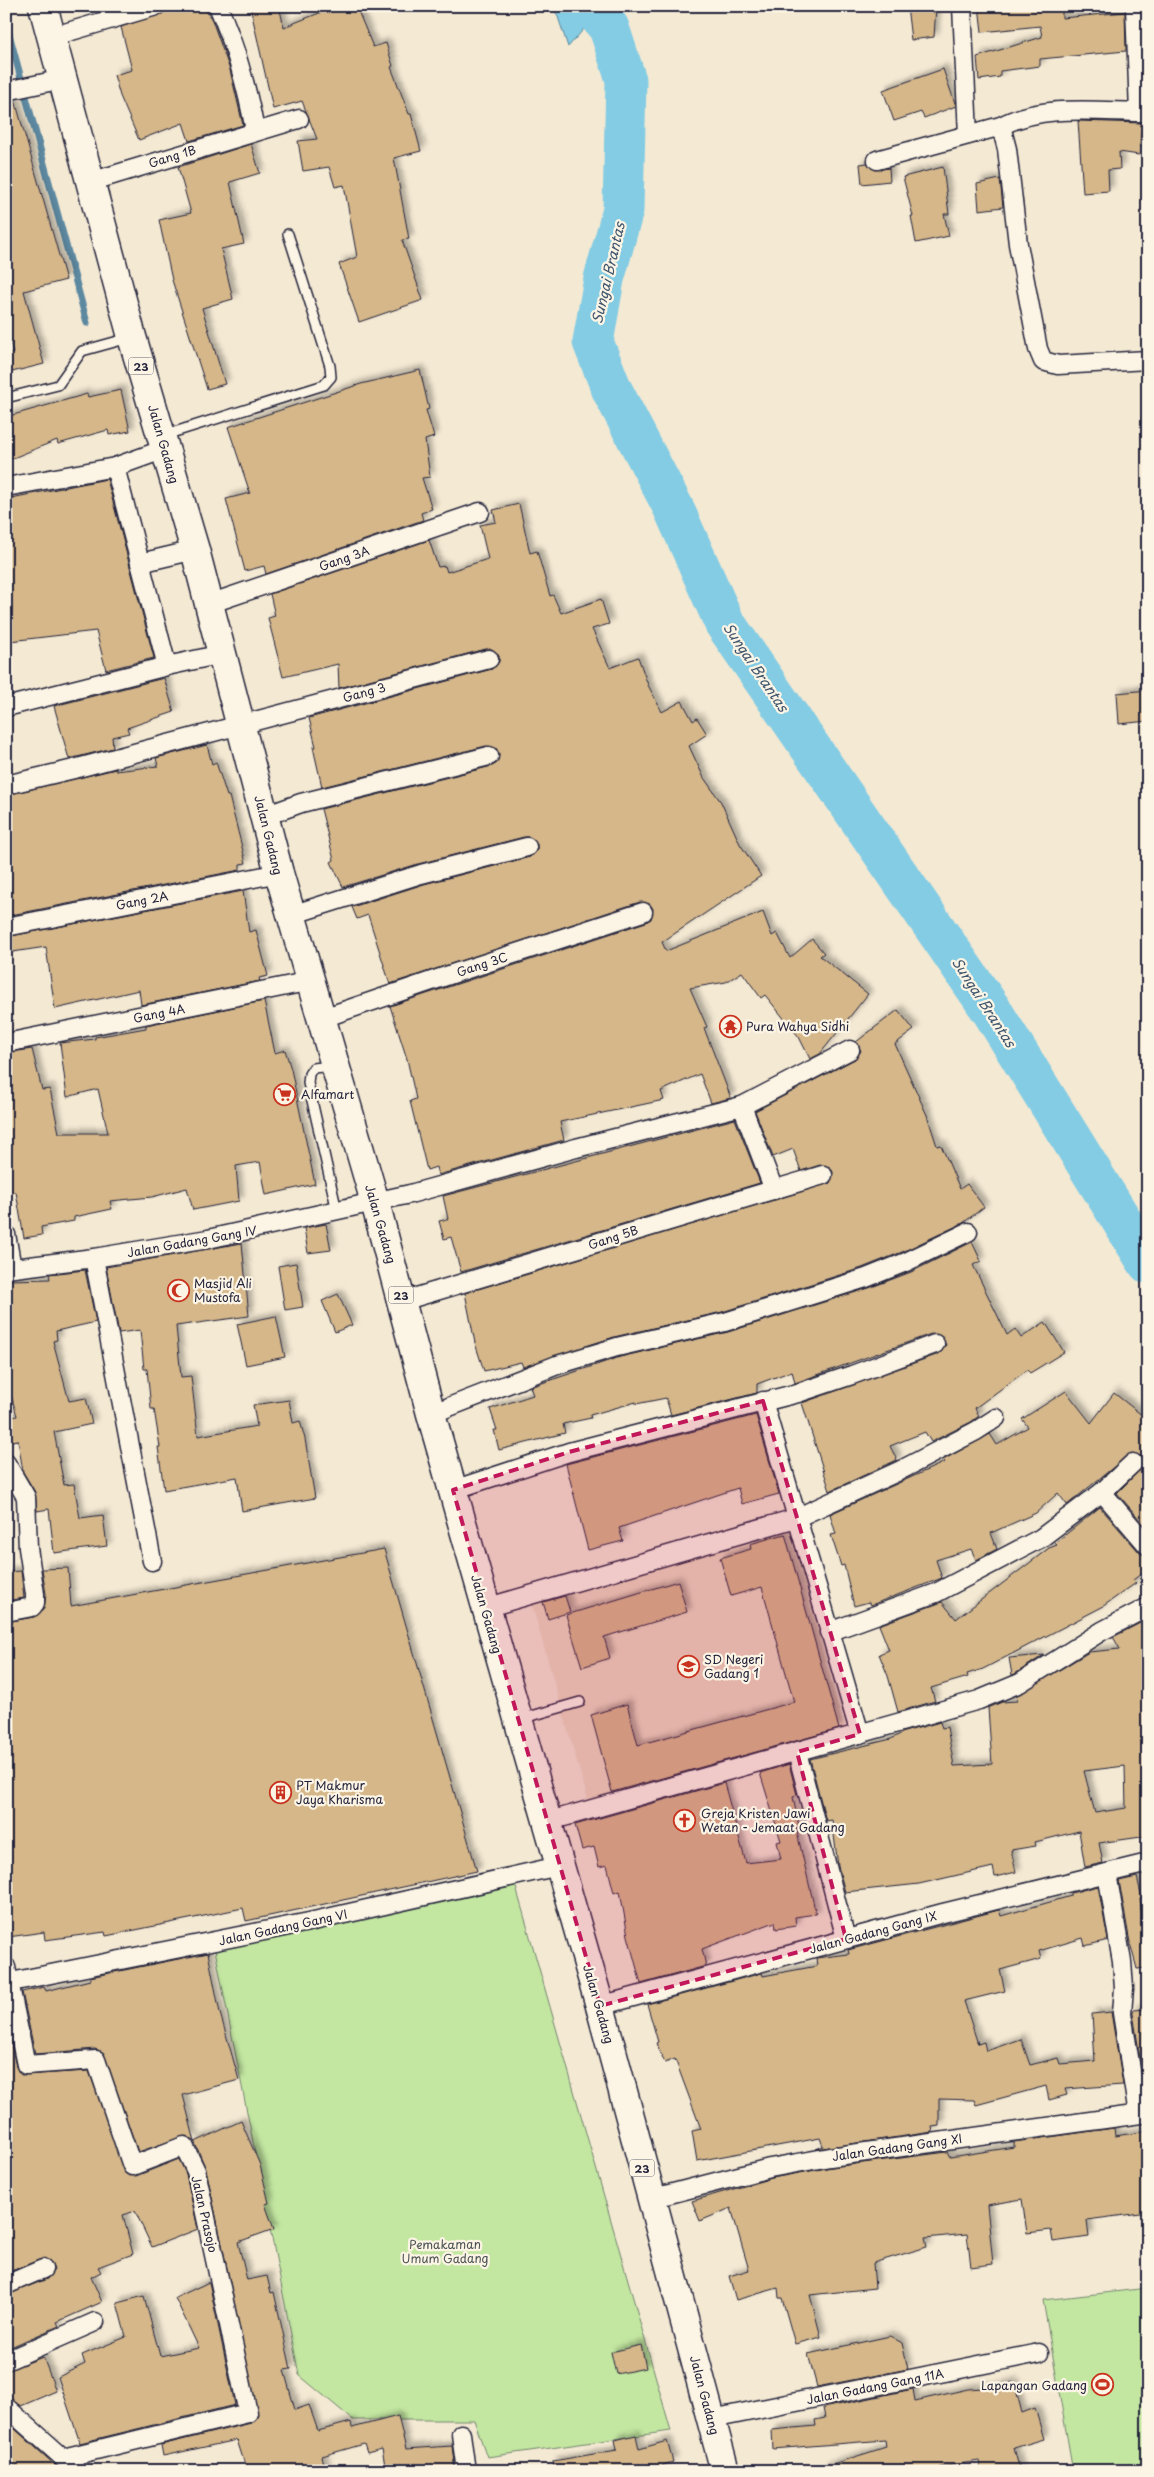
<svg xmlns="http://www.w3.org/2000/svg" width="1154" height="2477" font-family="'Playpen Sans',sans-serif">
<defs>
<filter id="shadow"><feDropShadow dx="4.5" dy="-4.5" stdDeviation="2.5" flood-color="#0004"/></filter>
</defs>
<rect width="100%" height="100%" fill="#f4e9d3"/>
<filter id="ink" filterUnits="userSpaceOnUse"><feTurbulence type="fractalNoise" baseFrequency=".02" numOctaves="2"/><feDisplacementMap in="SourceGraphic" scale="10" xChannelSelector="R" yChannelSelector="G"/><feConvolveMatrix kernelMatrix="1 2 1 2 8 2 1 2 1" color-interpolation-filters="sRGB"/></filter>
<g filter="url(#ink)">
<polygon fill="#ebdabd" points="791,1530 845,1730 589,1804 531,1602"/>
<g fill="#c3e7a1" stroke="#72846e">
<polygon points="513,1877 671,2431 487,2457 474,2420 353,2420 299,2375 215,1950"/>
<polygon points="1148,2288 1148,2471 1073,2471 1043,2300"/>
</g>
<polygon fill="#83cce4" stroke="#5c88a0" points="548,6 604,6 568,47 557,14"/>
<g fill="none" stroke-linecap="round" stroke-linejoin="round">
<polyline stroke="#5c88a0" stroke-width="7" points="6,23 87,323"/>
<polyline stroke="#83cce4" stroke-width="41" points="591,6 609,28 626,80 623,210 604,279 593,342 612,390 673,507 724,622 992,1011 1148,1263"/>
</g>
<g fill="#d5b789" stroke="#22223b" fill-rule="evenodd" filter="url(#shadow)">
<polygon points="183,6 203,6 212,20 230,70 243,125 189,141 183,123 139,140 120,96 114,75 132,70 121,27"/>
<polygon points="250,6 279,6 284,27 337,6 356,6 373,47 386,43 393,66 391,67 409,114 411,114 421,151 394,158 409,239 402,240 423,300 359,322 339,264 357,257 344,185 335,187 329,167 303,171 298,141 317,139 302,101 273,109"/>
<polygon points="907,6 936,6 934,37 911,40"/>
<polygon points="979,6 1062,6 1062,18 1125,12 1126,51 1040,59 1040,66 1000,71 1000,77 979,80 977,57 1042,37 1040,26 982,32"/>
<polygon points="943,69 956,106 924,118 921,112 894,121 883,90"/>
<polygon points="15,100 66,280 24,291 44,364 12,372 7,354 13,353 6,330 6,101"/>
<polygon points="1078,121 1142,123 1139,155 1119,152 1120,169 1108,170 1109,191 1083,193"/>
<polygon points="251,144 260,173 230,182 244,244 221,249 233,299 202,308 225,384 207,389 172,280 159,220 191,213 178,167"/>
<polygon points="867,163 875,170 889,168 890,181 862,184 860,164"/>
<polygon points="943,167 949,214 944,214 949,236 916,243 911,216 913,216 903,177"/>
<polygon points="1000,179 1003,207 979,210 977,184"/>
<polygon points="420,370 429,409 426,410 434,437 425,440 430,477 422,478 432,509 421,513 423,520 266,574 264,566 245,571 226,499 250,493 228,427 361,384"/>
<polygon points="121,390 130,431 109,435 108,430 58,444 57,440 6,461 6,417 87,394 88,397"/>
<polygon points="107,479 154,658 106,670 96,631 10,641 6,608 6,499"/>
<polygon points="519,504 530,553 537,551 550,596 553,595 561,613 601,599 609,624 592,629 610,668 638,657 648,685 662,712 682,701 693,721 697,718 707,734 689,746 704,778 721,802 740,844 761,876 662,942 666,951 763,912 772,936 777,933 790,958 812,939 824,953 820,956 868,994 820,1054 810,1059 799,1037 765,995 761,998 742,972 726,982 690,988 707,1027 704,1028 731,1098 711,1103 700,1074 661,1091 664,1100 560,1122 564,1140 438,1175 436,1167 427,1170 410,1101 416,1099 407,1059 390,1006 646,922 651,919 653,909 650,904 640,902 390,984 368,915 357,919 352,907 424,884 530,857 537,850 537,844 530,837 524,837 418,864 343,887 331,862 334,860 321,809 492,766 497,763 499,754 496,748 486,746 322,787 313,747 316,747 309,718 492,669 499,662 499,656 492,649 486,649 339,688 338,664 283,677 268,618 275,616 270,594 429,540 438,567 445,566 447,572 488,559 480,525 496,522 493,510"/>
<polygon points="164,678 174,712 127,728 129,733 112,737 113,748 69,759 54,706"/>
<polygon points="1148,690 1148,721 1119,724 1117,693"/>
<polygon points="207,745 212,764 216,762 227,796 229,796 246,863 240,864 240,870 6,916 6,795 116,769 116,771 158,766 156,758"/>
<polygon points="243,891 249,932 256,930 268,976 259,978 260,981 141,1005 139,990 55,1009 46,947 6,953 6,937"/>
<polygon points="264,1001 275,1053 285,1050 291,1069 315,1184 266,1195 260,1162 236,1166 239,1201 193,1210 187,1188 152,1197 110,1201 112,1209 74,1217 74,1221 41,1227 42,1235 24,1238 16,1192 6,1193 6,1053 32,1049 42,1090 50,1089 59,1133 108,1133 98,1089 67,1097 60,1043 95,1039 95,1037 146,1028 146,1025"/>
<polygon points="898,1010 914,1030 895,1044 927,1115 937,1146 941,1145 960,1189 967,1184 984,1207 963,1223 902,1252 862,1268 722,1312 614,1337 523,1367 521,1362 484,1371 475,1343 465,1293 830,1183 833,1172 830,1167 820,1165 801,1171 793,1149 773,1157 755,1111 855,1059 861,1051 856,1042"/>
<polygon points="735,1119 760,1183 461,1272 451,1237 444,1239 439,1221 448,1219 443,1196"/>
<polygon points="326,1224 331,1250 308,1253 304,1228"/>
<polygon points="972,1242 981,1261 973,1265 1007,1335 1015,1329 1021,1338 1045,1322 1064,1352 1030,1373 1027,1370 975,1408 979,1416 971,1422 931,1442 925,1432 890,1446 897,1460 830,1491 802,1403 939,1354 946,1345 941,1336 931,1334 795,1383 792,1371 757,1384 757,1393 671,1415 666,1398 636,1404 636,1402 590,1415 591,1418 563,1424 565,1433 499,1450 494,1430 497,1430 490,1409 533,1395 530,1387 620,1357 728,1332 869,1288 911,1272"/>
<polygon points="242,1243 249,1316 176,1326 181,1377 191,1376 198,1436 257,1426 253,1405 289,1400 293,1423 300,1421 305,1439 315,1498 242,1511 237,1477 164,1490 158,1447 160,1447 154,1409 151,1409 147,1369 144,1369 140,1330 119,1333 106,1267"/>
<polygon points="296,1263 303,1307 285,1310 278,1266"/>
<polygon points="85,1270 96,1322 56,1331 57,1340 53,1341 69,1401 86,1398 92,1424 54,1432 64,1485 74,1484 80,1518 103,1515 107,1546 54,1553 49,1509 37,1511 35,1492 23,1472 18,1440 12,1441 8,1418 17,1416 6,1377 6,1327 10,1326 8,1314 11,1314 10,1280 50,1279 49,1274"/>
<polygon points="338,1294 352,1325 335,1332 322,1301"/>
<polygon points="276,1316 285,1357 246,1365 237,1324"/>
<polygon points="1066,1391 1091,1423 1114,1393 1148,1420 1148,1529 1117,1493 1143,1467 1141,1456 1131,1453 1067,1505 1058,1493 1036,1513 991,1533 997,1549 976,1560 971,1549 936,1560 942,1578 871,1605 869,1602 854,1606 844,1565 841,1566 831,1535 836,1534 830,1514 945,1462 943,1460 990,1434 997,1445 1028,1427 1022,1419"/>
<polygon points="756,1415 779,1494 742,1504 738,1488 619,1528 623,1541 588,1550 566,1464"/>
<polygon points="1100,1507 1140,1553 1148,1556 1148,1569 1133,1580 1136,1583 1102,1607 983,1669 967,1674 968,1677 931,1688 935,1701 898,1712 888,1676 879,1654 889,1650 879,1625 942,1602 956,1619 1049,1548 1057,1545 1055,1543"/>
<polygon points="785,1534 839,1729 612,1792 591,1715 627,1704 638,1745 794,1702 762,1587 731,1596 720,1558 751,1549 750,1544"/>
<polygon points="384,1549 477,1871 246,1921 243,1908 106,1936 105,1932 45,1940 44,1932 8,1937 6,1920 6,1622 34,1617 44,1609 46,1594 42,1569 68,1568 71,1606"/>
<polygon points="21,1571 24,1598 6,1601 6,1572"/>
<polygon points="678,1581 687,1612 604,1637 610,1658 582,1667 566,1615"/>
<polygon points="565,1596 570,1612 548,1619 543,1602"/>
<path d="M1148,1619V1836L1099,1843L1103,1863L1085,1867L1079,1831L1035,1842L1036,1846L1011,1850L1016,1872L995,1877L993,1867L919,1884L845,1892L838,1866L832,1820L826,1821L810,1759L891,1739L904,1732L940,1722L942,1728L947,1727L954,1766L992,1764L988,1708L1002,1702L1017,1701L1016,1696L1089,1652L1120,1649L1113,1637ZM1125,1766L1126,1808L1095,1813L1084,1771Z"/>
<polygon points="1044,1655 1015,1674 1012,1675 1009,1658"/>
<polygon points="789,1764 797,1795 793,1797 799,1827 796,1828 816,1914 795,1917 796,1926 776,1929 775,1922 702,1949 706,1966 641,1984 628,1936 620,1891 614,1893 607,1865 599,1867 594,1847 582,1850 575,1825 724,1783 746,1863 781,1859 777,1842 781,1841 760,1773"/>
<polygon points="1137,1877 1142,1898 1140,1898 1147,1968 1137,1969 1130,1943 1119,1881"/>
<polygon points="1098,1886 1108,1940 1085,1946 1083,1938 1039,1951 1041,1959 1000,1970 1005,1991 964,2001 978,2044 984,2042 986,2051 1021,2039 1030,2065 1058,2058 1060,2064 1095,2061 1092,2014 1111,2012 1123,2085 1065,2089 1067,2095 1049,2100 1046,2086 976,2105 974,2100 939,2099 939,2126 932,2127 933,2132 816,2149 823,2146 820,2138 697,2161 692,2131 701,2129 675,2059 665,2063 656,2043 658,2042 647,2004 762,1973 763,1976 817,1966 816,1958 849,1954 848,1950 999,1910 1001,1916 1071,1896 1071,1893"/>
<polygon points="208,1953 220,2013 239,2080 183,2095 195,2142 241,2121 260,2165 269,2203 265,2204 274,2229 238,2242 247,2280 267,2276 271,2293 274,2292 291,2369 284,2370 295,2410 309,2405 318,2431 351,2422 352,2428 398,2416 406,2449 452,2446 455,2471 386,2471 382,2449 367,2453 364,2444 322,2456 326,2471 247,2471 237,2440 163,2456 161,2445 251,2423 258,2416 206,2169 194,2141 186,2136 138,2152 103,2052 95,2049 35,2054 22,1992 44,1987 46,1991 90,1980 90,1977"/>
<polygon points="1148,2009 1148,2083 1144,2083 1133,2013 1133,2010"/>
<polygon points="6,2021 16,2067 21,2075 89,2071 126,2174 136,2176 179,2159 186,2174 198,2229 152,2247 135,2211 123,2215 133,2254 98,2267 101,2272 91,2277 102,2302 57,2322 59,2326 6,2349 6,2295 47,2279 54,2270 50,2261 44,2258 6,2273"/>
<polygon points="1114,2128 1115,2136 1148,2131 1148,2212 1087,2220 1089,2237 1053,2242 1051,2230 1027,2233 1022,2199 987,2205 993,2264 971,2267 967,2234 925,2238 927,2247 873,2263 875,2288 810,2295 821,2337 795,2344 782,2298 779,2298 778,2288 736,2300 729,2276 749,2270 731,2208 700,2221 692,2201 772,2178 832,2167 947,2152 950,2157 1014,2147 1014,2142"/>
<polygon points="209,2282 235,2405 80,2443 58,2377 85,2364 82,2355 126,2337 117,2303 144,2296 160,2356 199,2348 175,2298"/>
<polygon points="890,2336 902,2343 908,2369 817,2387 808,2354"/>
<polygon points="641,2345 646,2368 616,2374 611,2352"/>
<polygon points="43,2357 56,2391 21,2406 6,2397 6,2371"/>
<polygon points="1014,2382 1022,2413 1035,2408 1044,2439 1014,2448 1020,2471 981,2471 979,2461 940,2467 941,2471 824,2471 823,2467 886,2447 885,2440 773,2449 772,2430 816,2426 815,2420 825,2418 823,2408 913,2389 915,2401 968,2389 996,2387"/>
<polygon points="6,2421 56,2466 62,2471 6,2471"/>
<polygon points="636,2435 639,2449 667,2441 673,2462 663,2465 665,2471 554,2471 553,2461 617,2450 615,2440"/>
</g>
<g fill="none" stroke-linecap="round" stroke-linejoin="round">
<defs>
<g id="service">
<polyline points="6,398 58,385 82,351 129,338"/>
<polyline points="165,435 324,385 331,377 330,366 288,234"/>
<polyline points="332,1066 313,1068 309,1074 308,1083 337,1211"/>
<polyline points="521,1719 580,1702"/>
</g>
<g id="minor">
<path d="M218,6C236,47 247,87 255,131"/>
<polyline points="962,6 968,135"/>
<polyline points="1135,6 1139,112"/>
<polyline points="51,37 156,6"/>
<polyline points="6,91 63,79"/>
<polyline points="1001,126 1007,149 1018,244 1038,349 1043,361 1058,365 1148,360"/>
<path d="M877,160L1001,126C1044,103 1100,112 1148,112"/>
<polyline points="90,182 299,119"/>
<polyline points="115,467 167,666"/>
<polyline points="6,487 115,467 165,449"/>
<polyline points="140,563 195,550"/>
<polyline points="209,604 480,512"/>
<polyline points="6,707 167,666 222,654"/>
<polyline points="6,785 74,769 489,659"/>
<polyline points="265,816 301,803 489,756"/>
<polyline points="291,915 421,874 527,847"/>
<polyline points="6,927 279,873"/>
<polyline points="323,1018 458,972 643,912"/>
<polyline points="6,1043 311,981"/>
<polyline points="742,1106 774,1190"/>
<polyline points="6,1234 12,1268"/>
<polyline points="94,1258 152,1561"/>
<polyline points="6,1269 94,1258 208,1239 410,1194 576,1148 742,1106 850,1050"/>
<path d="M403,1301C542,1258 683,1217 823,1175"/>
<polyline points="763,1401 860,1734"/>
<polyline points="431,1414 557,1365 617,1347 725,1322 866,1278 906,1262 968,1232"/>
<polyline points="6,1463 26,1497 28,1548 35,1594 35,1603 32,1607 6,1612"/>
<polyline points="453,1490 569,1452 798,1393 852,1375 935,1344"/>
<polyline points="1102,1492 1148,1546"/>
<polyline points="485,1608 796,1518 899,1471 976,1431 996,1418"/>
<polyline points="829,1632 936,1593 1041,1538 1102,1492 1133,1463"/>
<polyline points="797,1752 846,1939"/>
<polyline points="546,1822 979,1700 1020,1683 1102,1631 1148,1607"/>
<polyline points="1107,1873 1122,1962 1124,1988 1122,2013 1138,2114"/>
<polyline points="6,1967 26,2065 96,2060 132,2166 184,2146 196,2171 248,2413 63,2458"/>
<polyline points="6,1983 309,1922 559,1866"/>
<polyline points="600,2006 943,1913 1148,1863"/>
<polyline points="650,2199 770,2168 830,2157 1148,2113"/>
<polyline points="6,2285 43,2269"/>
<polyline points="6,2361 95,2322"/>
<polyline points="6,2407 78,2471"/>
<polyline points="712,2419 1039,2353"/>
<polyline points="461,2434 466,2471"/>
</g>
<polyline id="trunk" points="43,6 132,337 195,550 279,873 375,1202 431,1414 600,2006 725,2471"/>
</defs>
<use href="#service" stroke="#22223b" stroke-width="12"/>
<use href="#minor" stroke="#22223b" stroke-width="21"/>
<use href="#trunk" stroke="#22223b" stroke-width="31"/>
<use href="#service" stroke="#fcf5e5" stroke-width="9"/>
<use href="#minor" stroke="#fcf5e5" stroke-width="18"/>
<use href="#trunk" stroke="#fcf5e5" stroke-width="28"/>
</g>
</g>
<path fill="#c2185b" fill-opacity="0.2" stroke="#c2185b" stroke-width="4" stroke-dasharray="10 6" stroke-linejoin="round" d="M763,1401L860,1734L797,1752L846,1939L600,2006L453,1490L569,1452Z"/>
<defs>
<symbol id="temple-ring" viewBox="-11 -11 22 22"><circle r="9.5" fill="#fcf5e5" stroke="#c8321e" stroke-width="1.5"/><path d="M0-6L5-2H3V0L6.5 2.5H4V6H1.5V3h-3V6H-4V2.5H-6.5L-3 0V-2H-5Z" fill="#c8321e"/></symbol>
<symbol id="supermarket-ring" viewBox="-11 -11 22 22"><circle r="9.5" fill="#fcf5e5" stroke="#c8321e" stroke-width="1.5"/><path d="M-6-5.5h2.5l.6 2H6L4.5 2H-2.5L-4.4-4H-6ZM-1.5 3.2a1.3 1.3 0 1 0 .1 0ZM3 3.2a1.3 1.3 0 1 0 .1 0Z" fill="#c8321e"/></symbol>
<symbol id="mosque-ring" viewBox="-11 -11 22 22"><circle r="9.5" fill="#fcf5e5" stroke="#c8321e" stroke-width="1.5"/><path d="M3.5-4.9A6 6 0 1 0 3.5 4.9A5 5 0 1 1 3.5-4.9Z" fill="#c8321e"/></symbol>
<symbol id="school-ring" viewBox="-11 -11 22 22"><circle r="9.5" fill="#fcf5e5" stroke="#c8321e" stroke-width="1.5"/><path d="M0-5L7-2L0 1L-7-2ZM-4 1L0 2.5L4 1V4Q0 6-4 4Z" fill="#c8321e"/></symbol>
<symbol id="building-ring" viewBox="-11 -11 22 22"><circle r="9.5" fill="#fcf5e5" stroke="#c8321e" stroke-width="1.5"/><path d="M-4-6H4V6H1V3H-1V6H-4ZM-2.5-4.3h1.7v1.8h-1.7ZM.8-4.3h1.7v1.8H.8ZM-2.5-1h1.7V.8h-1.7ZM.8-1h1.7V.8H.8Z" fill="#c8321e"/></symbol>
<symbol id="church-ring" viewBox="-11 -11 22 22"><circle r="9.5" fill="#fcf5e5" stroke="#c8321e" stroke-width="1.5"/><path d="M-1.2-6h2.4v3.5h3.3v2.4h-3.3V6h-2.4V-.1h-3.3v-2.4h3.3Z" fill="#c8321e"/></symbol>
<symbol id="stadium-ring" viewBox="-11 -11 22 22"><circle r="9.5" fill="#fcf5e5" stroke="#c8321e" stroke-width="1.5"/><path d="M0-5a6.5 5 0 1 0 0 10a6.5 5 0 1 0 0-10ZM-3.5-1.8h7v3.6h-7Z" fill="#c8321e"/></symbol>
</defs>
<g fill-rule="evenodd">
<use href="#temple-ring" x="718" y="1014" width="25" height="25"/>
<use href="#supermarket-ring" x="272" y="1082" width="25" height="25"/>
<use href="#mosque-ring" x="166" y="1278" width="25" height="25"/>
<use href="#school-ring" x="676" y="1654" width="25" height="25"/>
<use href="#building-ring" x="268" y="1780" width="25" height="25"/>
<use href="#church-ring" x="672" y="1808" width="25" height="25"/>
<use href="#stadium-ring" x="1090" y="2372" width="25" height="25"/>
</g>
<g text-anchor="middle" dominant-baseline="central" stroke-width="4.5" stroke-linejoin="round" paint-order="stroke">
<g fill="#fcf5e5" stroke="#63616e" stroke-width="1">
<rect x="128.5" y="357.5" width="25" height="17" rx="4"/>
<rect x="388.5" y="1286.5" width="25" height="17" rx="4"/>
<rect x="629.5" y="2159.5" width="25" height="17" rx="4"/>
</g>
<g font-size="11" font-weight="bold" fill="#22223b">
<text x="141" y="366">23</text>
<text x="401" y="1295">23</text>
<text x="642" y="2168">23</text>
</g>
<g font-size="12" fill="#22223b" stroke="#fcf5e5">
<text transform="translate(172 156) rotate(-17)">Gang 1B</text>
<text transform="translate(164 444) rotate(74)">Jalan Gadang</text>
<text transform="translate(344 558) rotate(-19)">Gang 3A</text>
<text transform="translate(364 692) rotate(-15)">Gang 3</text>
<text transform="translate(269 835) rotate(76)">Jalan Gadang</text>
<text transform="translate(142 900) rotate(-11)">Gang 2A</text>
<text transform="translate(482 964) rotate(-18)">Gang 3C</text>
<text transform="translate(159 1013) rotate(-11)">Gang 4A</text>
<text transform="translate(381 1224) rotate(74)">Jalan Gadang</text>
<text transform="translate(613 1237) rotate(-18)">Gang 5B</text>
<text transform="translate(192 1241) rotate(-10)">Jalan Gadang Gang IV</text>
<text transform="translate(487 1614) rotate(74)">Jalan Gadang</text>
<text transform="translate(283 1927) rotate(-12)">Jalan Gadang Gang VI</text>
<text transform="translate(873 1932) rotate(-15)">Jalan Gadang Gang IX</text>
<text transform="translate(599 2004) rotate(74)">Jalan Gadang</text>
<text transform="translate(897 2147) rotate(-8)">Jalan Gadang Gang XI</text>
<text transform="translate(205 2214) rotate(77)">Jalan Prasojo</text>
<text transform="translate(875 2386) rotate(-11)">Jalan Gadang Gang 11A</text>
<text transform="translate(705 2395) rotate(75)">Jalan Gadang</text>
</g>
<g font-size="12" fill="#22223b" stroke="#fcf5e5" text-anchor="start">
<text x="746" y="1026">Pura Wahya Sidhi</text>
<text x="301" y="1094">Alfamart</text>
<text x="194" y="1283">Masjid Ali<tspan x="194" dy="14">Mustofa</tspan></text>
<text x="704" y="1659">SD Negeri<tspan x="704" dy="14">Gadang 1</tspan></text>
<text x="296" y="1785">PT Makmur<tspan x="296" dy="14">Jaya Kharisma</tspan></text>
<text x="701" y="1813">Greja Kristen Jawi<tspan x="701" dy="14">Wetan - Jemaat Gadang</tspan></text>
<text x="1087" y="2385" text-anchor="end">Lapangan Gadang</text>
</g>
<g font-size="12" fill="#4a5354" stroke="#fcf5e5">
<text x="445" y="2244">Pemakaman<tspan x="445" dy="14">Umum Gadang</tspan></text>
</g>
<g font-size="14" font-style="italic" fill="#3f556e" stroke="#fcf5e5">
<text transform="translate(608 273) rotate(-77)">Sungai Brantas</text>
<text transform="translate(756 667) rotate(56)">Sungai Brantas</text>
<text transform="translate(984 1002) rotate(57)">Sungai Brantas</text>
</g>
</g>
<rect width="1154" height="2477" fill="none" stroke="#fcf5e5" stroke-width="25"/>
<rect x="12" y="12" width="1129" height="2452" fill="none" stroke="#22223b" stroke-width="2" filter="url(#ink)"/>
</svg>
